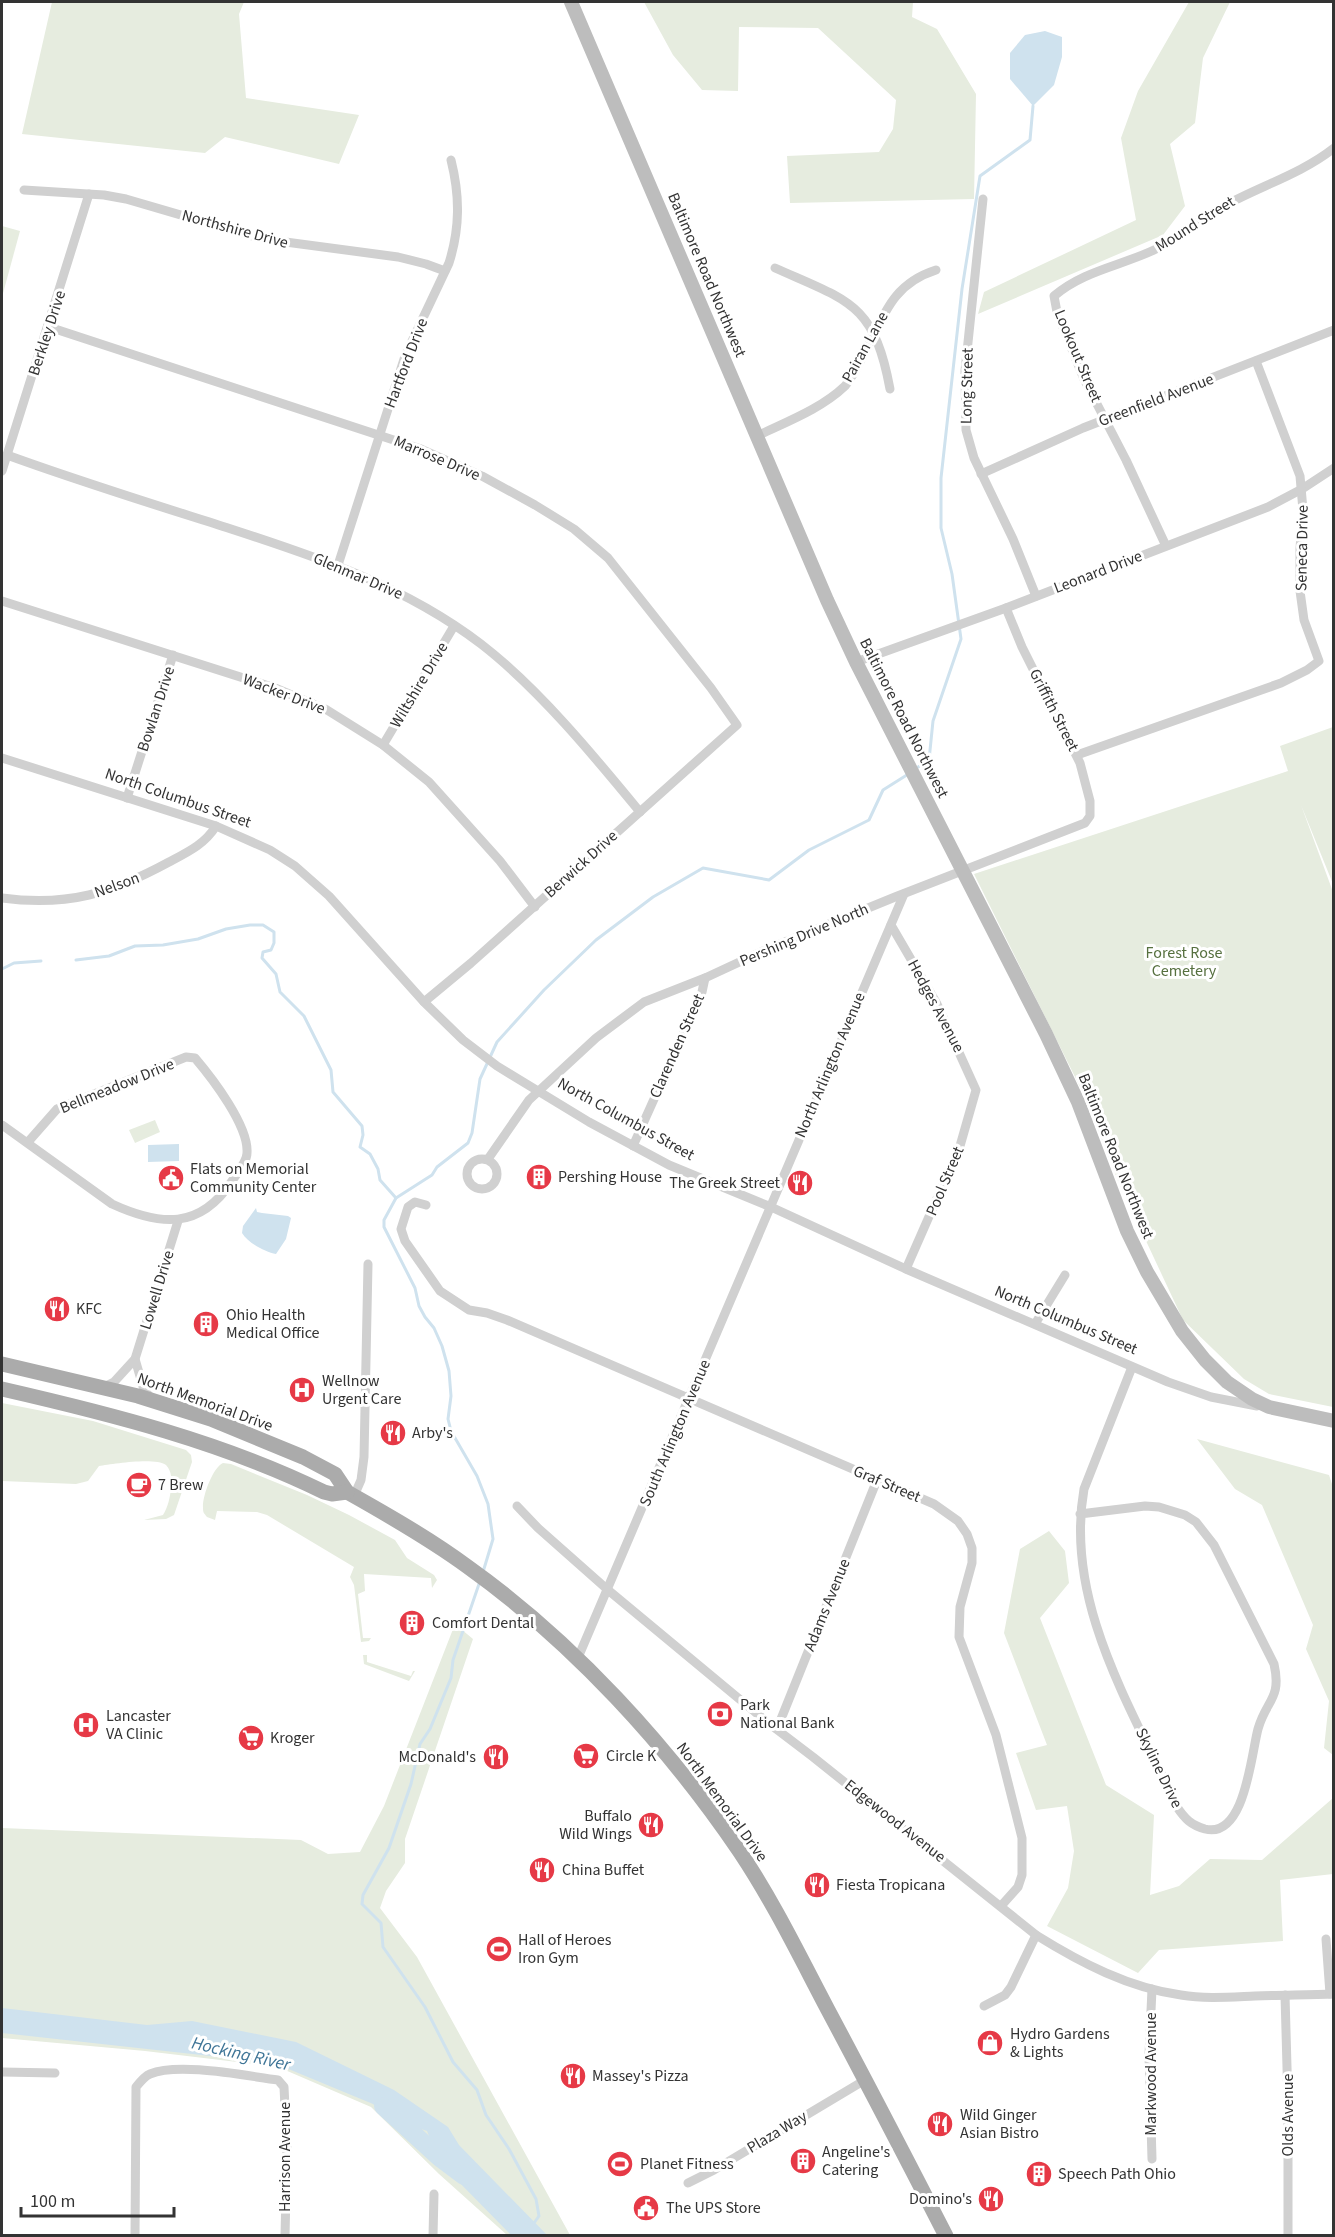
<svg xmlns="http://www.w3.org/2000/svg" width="1335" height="2237" font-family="'Source Sans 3',sans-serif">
<rect width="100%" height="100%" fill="#fff"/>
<g fill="#e6ecdf">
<polygon points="52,2 244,2 239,14 246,98 359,115 339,164 225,137 205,153 22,134"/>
<polygon points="644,2 913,2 912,17 937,29 976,94 974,199 790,203 787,156 879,152 893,129 896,100 818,28 739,27 738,91 702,90 673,55"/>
<polygon points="1189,2 1230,2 1203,58 1195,123 1170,144 1185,206 1163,235 978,314 984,292 1136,220 1121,138 1138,91"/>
<polygon points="2,226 20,231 2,297"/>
<polygon points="1333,727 1333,884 1301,805 1333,892 1333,1407 1269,1394 1244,1379 1183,1320 1118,1181 1086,1099 974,874 1288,771 1280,746"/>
<polygon points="155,1120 160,1132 135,1143 129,1130"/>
<path d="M2,1403L93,1421L186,1450L191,1455L192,1462L174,1515L166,1519L144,1520L163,1515C168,1507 170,1498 171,1488C172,1481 172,1471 166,1465C155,1457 112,1464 99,1466L88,1481L76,1484L2,1481Z"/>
<polygon points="1197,1439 1329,1475 1334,1490 1333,1755 1324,1748 1329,1701 1306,1649 1313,1625 1262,1505 1235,1489"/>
<path d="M223,1463L231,1464L307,1495L349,1515L395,1540L407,1558L434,1575L437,1580L432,1588L431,1578L364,1574L365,1591L358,1594L363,1638H371L369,1641L361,1642L354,1585L350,1577L354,1567L267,1515L257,1512L217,1511L215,1520L207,1517C204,1513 203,1513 203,1508C202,1497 213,1467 223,1463Z"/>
<polygon points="1049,1531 1065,1551 1069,1583 1040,1618 1106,1785 1154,1815 1150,1895 1179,1886 1210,1859 1262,1860 1333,1798 1333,1874 1280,1880 1283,1941 1159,1950 1138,1973 1047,1926 1068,1888 1074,1851 1067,1806 1036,1810 1016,1753 1047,1745 1004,1633 1020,1549"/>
<polygon points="455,1624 473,1639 405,1839 405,1863 386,1891 380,1908 417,1957 570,2235 507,2235 439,2174 371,2107 278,2067 145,2051 2,2038 2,1828 301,1840 328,1854 360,1852 384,1806"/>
<polygon points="363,1655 367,1655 367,1662 411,1676 413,1671 415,1671 409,1681 364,1664"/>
</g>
<g fill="#cfe2ee">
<polygon points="1045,31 1062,37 1062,57 1054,85 1033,106 1010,79 1010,53 1025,35"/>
<polygon points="179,1144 179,1161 148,1162 148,1145"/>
<path d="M256,1208L257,1212L262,1213L288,1216L291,1218L286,1239L276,1254C265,1252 248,1243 242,1233L243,1226Z"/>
<polygon points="2,2008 147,2025 192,2021 296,2042 394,2090 448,2127 459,2145 547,2235 511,2235 449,2172 444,2154 432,2143 427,2131 387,2117 373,2104 274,2063 2,2033"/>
</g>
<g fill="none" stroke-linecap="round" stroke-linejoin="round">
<g stroke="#cfe2ee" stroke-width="3">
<polyline points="915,769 929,760 933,721 961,639 952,574 941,528 941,478 962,289 980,176 1030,140 1033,106"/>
<polyline points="76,960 109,956 135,946 163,945 198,939 226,929 250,925 263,925 274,932 274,943 271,950 263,952 262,958 276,974 280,992 304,1016 331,1070 333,1092 362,1126 363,1135 360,1147 370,1154 378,1169 380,1180 396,1198 384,1220 384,1227 415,1288 419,1306 425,1317 434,1328 442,1346 449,1371 451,1396 448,1419 451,1431 477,1476 488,1504 493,1539 483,1572"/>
<polyline points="2,969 14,963 41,961"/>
<polyline points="396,1198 432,1175 437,1167 468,1143 472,1133 480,1079 497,1042 544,990 596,940 653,897 703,868 769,880 809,850 869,820 883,790 910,773"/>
<polyline points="479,1584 453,1660 451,1678 430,1729 420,1744 411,1784 389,1848 363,1895 362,1904 381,1923 383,1947 425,2007 453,2062 477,2090 486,2115 509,2149 536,2199 539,2216 534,2223"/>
</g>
<polyline stroke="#cfe2ee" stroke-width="18" points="383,2106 440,2158 464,2176"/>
<g stroke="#d0d0d0" stroke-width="9">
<polyline points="24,190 104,195 126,199 263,239 398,257 426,264 445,271"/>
<polyline points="983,199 965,371 966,430 974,458 1013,539 1036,596"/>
<path d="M775,268C849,301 874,303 890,389"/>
<polyline points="49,327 421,449 482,476 535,505 574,529 608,558 711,688 737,725 471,963 424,1002"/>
<path d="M757,436C786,422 821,409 845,386C852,378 857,368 862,358C883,320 889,285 936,270"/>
<path d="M7,455C81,482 156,505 231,529C320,558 405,586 481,644C538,688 594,756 640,812"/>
<polyline points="2,471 89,194"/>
<polyline points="981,474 1083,428 1334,330"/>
<path d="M1166,546L1126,460L1084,379L1057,312L1054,296C1083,271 1120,266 1154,250C1179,238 1199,219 1224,206C1260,186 1301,174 1334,148"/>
<path d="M338,565L405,356L449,263C460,228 460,196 451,160"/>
<polyline points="2,601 275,688 327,710 383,745 429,782 500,861 535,907"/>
<polyline points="856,662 1006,608 1268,507 1302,489 1334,468"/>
<polyline points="383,745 454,626"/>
<polyline points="1077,755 1281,683 1307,670 1319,661 1304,620 1300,591 1300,548 1303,510 1300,476 1256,361"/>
<polyline points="2,758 216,826 270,850 295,866 329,896 424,1002 463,1040 497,1066 589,1122 669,1165 771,1207 906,1269 1168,1382 1211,1397 1257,1406"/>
<polyline points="127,798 173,655"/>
<path d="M2,898C68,907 112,893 169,862C188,852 205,844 216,826"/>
<polyline points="891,925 937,1004 976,1090 960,1146 906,1269"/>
<path d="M2,1125L112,1204C160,1226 200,1230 232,1181C237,1173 247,1162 247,1153C249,1126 212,1078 195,1058L186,1057L57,1109L28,1142"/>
<polyline points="633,1146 702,992 705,978"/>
<circle cx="482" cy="1174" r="15"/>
<polyline points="488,1159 529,1100 596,1038 644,1002 705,978 763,951 895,897 1085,823 1090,816 1090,801 1080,763 1022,647 1006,608"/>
<polyline points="426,1205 415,1202 408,1207 401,1229 405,1241 440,1291 469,1310 487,1313 507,1320 934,1504 958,1521 967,1534 972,1548 972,1563 960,1607 959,1637 996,1735 1022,1838 1022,1875 1018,1887 1001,1906"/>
<polyline points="1035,1324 1065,1275"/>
<polyline points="135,1359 144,1390 151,1398"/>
<polyline points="104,1387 114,1382 135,1359 178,1221"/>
<polyline points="354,1496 361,1480 364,1457 368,1264"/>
<path d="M517,1506L538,1528L608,1590L767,1722L813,1757L1036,1935C1081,1963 1129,1988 1181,1995C1205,1999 1230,1997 1255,1996C1281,1995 1307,1995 1334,1994"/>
<path d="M1080,1514L1145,1506L1159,1507L1185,1515L1196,1522L1214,1545L1274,1664C1282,1699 1266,1700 1258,1729C1251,1755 1245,1839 1205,1829C1191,1825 1185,1819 1177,1807C1132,1708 1064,1603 1084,1489L1132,1367"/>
<polyline points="577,1660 904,894"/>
<polyline points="777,1729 877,1480"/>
<polyline points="1326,1939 1330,1994"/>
<polyline points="1285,1995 1288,2103 1288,2236"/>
<polyline points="984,2006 1005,1995 1011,1987 1036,1935"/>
<polyline points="2,2072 55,2073"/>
<polyline points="1152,2159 1149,2055 1152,1989"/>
<polyline points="688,2183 714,2170 865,2080"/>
<path d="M135,2236L136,2087C140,2082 145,2076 150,2074C179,2062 246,2076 278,2080L284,2087L287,2149L285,2236"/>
<polyline points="433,2236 434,2194"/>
</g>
<polyline stroke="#bdbdbd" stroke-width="14" points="571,2 827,600 856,662 1046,1034 1078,1102 1127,1231 1147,1272 1182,1331 1205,1360 1227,1382 1252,1399 1269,1407 1334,1421"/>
<g stroke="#ababab" stroke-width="15">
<path d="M2,1364L138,1396L211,1419L303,1457L335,1474L347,1492C388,1515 430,1539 468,1567C573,1642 668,1746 740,1852C774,1903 800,1957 828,2010C868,2085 907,2160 946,2236"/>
<path d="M2,1389C111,1414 222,1442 324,1492L332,1494L347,1492"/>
</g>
</g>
<defs>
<symbol id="building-disc" viewBox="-11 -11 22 22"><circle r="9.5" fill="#e63946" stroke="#fff"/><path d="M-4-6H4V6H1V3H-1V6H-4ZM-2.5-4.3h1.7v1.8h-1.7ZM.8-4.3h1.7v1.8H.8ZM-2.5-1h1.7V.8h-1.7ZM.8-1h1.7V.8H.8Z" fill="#fff"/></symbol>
<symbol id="civic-disc" viewBox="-11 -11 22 22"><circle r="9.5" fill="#e63946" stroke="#fff"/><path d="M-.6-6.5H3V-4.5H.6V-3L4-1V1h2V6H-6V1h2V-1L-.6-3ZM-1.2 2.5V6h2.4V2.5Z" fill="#fff"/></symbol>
<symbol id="restaurant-disc" viewBox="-11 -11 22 22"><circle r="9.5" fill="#e63946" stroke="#fff"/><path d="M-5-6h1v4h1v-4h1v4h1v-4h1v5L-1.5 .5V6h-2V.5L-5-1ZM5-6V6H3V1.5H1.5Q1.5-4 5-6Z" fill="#fff"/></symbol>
<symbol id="hospital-disc" viewBox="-11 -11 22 22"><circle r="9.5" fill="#e63946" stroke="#fff"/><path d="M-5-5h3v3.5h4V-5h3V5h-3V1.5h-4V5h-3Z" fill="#fff"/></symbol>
<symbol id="cafe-disc" viewBox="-11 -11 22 22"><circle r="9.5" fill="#e63946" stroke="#fff"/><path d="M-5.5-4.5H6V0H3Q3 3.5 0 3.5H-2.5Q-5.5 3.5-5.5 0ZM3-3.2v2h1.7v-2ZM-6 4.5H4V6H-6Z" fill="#fff"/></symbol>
<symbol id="bank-disc" viewBox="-11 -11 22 22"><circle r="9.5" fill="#e63946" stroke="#fff"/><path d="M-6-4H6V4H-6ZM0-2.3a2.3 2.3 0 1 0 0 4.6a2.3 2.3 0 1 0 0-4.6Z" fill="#fff"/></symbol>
<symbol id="supermarket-disc" viewBox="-11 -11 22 22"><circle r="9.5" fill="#e63946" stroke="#fff"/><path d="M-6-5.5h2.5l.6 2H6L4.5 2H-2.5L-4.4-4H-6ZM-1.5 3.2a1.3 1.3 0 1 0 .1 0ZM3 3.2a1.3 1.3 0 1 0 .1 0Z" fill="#fff"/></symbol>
<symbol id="stadium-disc" viewBox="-11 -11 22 22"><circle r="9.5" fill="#e63946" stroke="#fff"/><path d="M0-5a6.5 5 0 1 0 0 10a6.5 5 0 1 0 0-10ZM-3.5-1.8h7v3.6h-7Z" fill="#fff"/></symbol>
<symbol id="shop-disc" viewBox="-11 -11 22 22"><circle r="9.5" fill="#e63946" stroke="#fff"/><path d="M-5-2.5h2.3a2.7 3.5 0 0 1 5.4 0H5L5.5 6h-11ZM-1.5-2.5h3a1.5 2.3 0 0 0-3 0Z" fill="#fff"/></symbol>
</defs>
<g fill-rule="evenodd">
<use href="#building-disc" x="524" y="1162" width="30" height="30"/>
<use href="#civic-disc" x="156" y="1163" width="30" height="30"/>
<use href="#restaurant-disc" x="785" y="1168" width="30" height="30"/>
<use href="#restaurant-disc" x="42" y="1294" width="30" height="30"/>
<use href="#building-disc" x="191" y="1309" width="30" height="30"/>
<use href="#hospital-disc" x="287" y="1375" width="30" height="30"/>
<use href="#restaurant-disc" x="378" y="1418" width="30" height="30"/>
<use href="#cafe-disc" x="124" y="1470" width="30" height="30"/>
<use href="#building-disc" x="397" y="1608" width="30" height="30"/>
<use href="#bank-disc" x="705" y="1699" width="30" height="30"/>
<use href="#hospital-disc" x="71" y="1710" width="30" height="30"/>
<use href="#supermarket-disc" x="236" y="1723" width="30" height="30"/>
<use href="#supermarket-disc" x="571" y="1741" width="30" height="30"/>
<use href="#restaurant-disc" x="481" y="1742" width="30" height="30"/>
<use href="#restaurant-disc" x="636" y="1810" width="30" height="30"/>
<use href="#restaurant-disc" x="527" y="1855" width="30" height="30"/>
<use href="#restaurant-disc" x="802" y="1870" width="30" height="30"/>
<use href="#stadium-disc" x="484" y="1934" width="30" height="30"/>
<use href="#shop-disc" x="975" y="2028" width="30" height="30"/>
<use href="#restaurant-disc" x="558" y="2061" width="30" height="30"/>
<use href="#restaurant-disc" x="925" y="2109" width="30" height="30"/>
<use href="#building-disc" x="788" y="2146" width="30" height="30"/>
<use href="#stadium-disc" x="605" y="2149" width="30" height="30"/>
<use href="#building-disc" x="1024" y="2159" width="30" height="30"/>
<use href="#restaurant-disc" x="976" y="2184" width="30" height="30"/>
<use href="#civic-disc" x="631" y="2193" width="30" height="30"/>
</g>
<g text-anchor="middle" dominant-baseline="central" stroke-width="6" stroke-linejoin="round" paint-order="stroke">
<g font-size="16" fill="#333" stroke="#fff">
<text transform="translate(1195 224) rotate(-32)">Mound Street</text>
<text transform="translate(235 229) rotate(15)">Northshire Drive</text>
<text transform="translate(707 275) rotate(67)">Baltimore Road Northwest</text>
<text transform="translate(47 333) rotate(-72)">Berkley Drive</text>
<text transform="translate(865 347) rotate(-61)">Pairan Lane</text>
<text transform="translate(1078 356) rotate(67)">Lookout Street</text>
<text transform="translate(406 363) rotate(-69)">Hartford Drive</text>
<text transform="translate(967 386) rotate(-89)">Long Street</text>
<text transform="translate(1156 400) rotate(-21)">Greenfield Avenue</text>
<text transform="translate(437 458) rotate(23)">Marrose Drive</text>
<text transform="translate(1302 548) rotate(-89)">Seneca Drive</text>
<text transform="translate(1098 572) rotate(-21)">Leonard Drive</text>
<text transform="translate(358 576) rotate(23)">Glenmar Drive</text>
<text transform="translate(419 685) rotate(-59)">Wiltshire Drive</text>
<text transform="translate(284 694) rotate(21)">Wacker Drive</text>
<text transform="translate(156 709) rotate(-72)">Bowlan Drive</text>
<text transform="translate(1054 710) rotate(63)">Griffith Street</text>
<text transform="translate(904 718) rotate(63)">Baltimore Road Northwest</text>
<text transform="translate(178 798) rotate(19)">North Columbus Street</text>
<text transform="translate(581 864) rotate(-42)">Berwick Drive</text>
<text transform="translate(117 885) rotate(-20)">Nelson</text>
<text transform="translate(804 935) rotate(-23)">Pershing Drive North</text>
<text transform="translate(936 1006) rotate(62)">Hedges Avenue</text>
<text transform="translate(677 1046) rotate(-66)">Clarenden Street</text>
<text transform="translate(830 1065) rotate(-67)">North Arlington Avenue</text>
<text transform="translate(117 1086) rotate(-22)">Bellmeadow Drive</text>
<text transform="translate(626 1119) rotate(29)">North Columbus Street</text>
<text transform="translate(1116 1156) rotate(68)">Baltimore Road Northwest</text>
<text transform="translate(945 1181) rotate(-67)">Pool Street</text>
<text transform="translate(157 1290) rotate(-73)">Lowell Drive</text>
<text transform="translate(1066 1320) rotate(23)">North Columbus Street</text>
<text transform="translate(205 1402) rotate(20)">North Memorial Drive</text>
<text transform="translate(675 1433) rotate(-67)">South Arlington Avenue</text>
<text transform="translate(887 1484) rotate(23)">Graf Street</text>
<text transform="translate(827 1605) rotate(-68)">Adams Avenue</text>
<text transform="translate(1159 1768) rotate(64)">Skyline Drive</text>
<text transform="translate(722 1802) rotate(54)">North Memorial Drive</text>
<text transform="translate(895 1821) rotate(38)">Edgewood Avenue</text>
<text transform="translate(1151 2074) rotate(-90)">Markwood Avenue</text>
<text transform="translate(1288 2115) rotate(-90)">Olds Avenue</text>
<text transform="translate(777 2132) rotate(-31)">Plaza Way</text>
<text transform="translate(285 2157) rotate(-90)">Harrison Avenue</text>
</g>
<g font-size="16" fill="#56703f" stroke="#fff">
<text x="1184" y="953">Forest Rose<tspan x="1184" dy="18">Cemetery</tspan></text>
</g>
<g font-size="16" fill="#333" stroke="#fff" text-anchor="start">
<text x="190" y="1169">Flats on Memorial<tspan x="190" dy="18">Community Center</tspan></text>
<text x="558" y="1177">Pershing House</text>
<text x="780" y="1183" text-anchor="end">The Greek Street</text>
<text x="76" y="1309">KFC</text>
<text x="226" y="1315">Ohio Health<tspan x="226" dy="18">Medical Office</tspan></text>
<text x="322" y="1381">Wellnow<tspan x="322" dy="18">Urgent Care</tspan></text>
<text x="412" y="1433">Arby's</text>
<text x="158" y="1485">7 Brew</text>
<text x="432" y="1623">Comfort Dental</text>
<text x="740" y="1705">Park<tspan x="740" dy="18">National Bank</tspan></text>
<text x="106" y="1716">Lancaster<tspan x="106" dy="18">VA Clinic</tspan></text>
<text x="270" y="1738">Kroger</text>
<text x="606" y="1756">Circle K</text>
<text x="476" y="1757" text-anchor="end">McDonald's</text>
<text x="632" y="1816" text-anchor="end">Buffalo<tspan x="632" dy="18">Wild Wings</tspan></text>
<text x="562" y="1870">China Buffet</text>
<text x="836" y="1885">Fiesta Tropicana</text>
<text x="518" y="1940">Hall of Heroes<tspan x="518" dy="18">Iron Gym</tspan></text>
<text x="1010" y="2034">Hydro Gardens<tspan x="1010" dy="18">&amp; Lights</tspan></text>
<text x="592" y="2076">Massey's Pizza</text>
<text x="960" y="2115">Wild Ginger<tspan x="960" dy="18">Asian Bistro</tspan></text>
<text x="822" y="2152">Angeline's<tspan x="822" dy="18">Catering</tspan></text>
<text x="640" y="2164">Planet Fitness</text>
<text x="1058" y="2174">Speech Path Ohio</text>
<text x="972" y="2199" text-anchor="end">Domino's</text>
<text x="666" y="2208">The UPS Store</text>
</g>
<g font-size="18" font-style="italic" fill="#3f7597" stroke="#fff">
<text transform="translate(241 2054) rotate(13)">Hocking River</text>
</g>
</g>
<rect width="1335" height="2237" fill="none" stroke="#333333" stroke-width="6"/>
<path d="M21 2207v9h153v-9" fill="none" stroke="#333333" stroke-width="3"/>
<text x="30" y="2207" font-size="18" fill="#333333" stroke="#ffffff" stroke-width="4.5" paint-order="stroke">100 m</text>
</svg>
